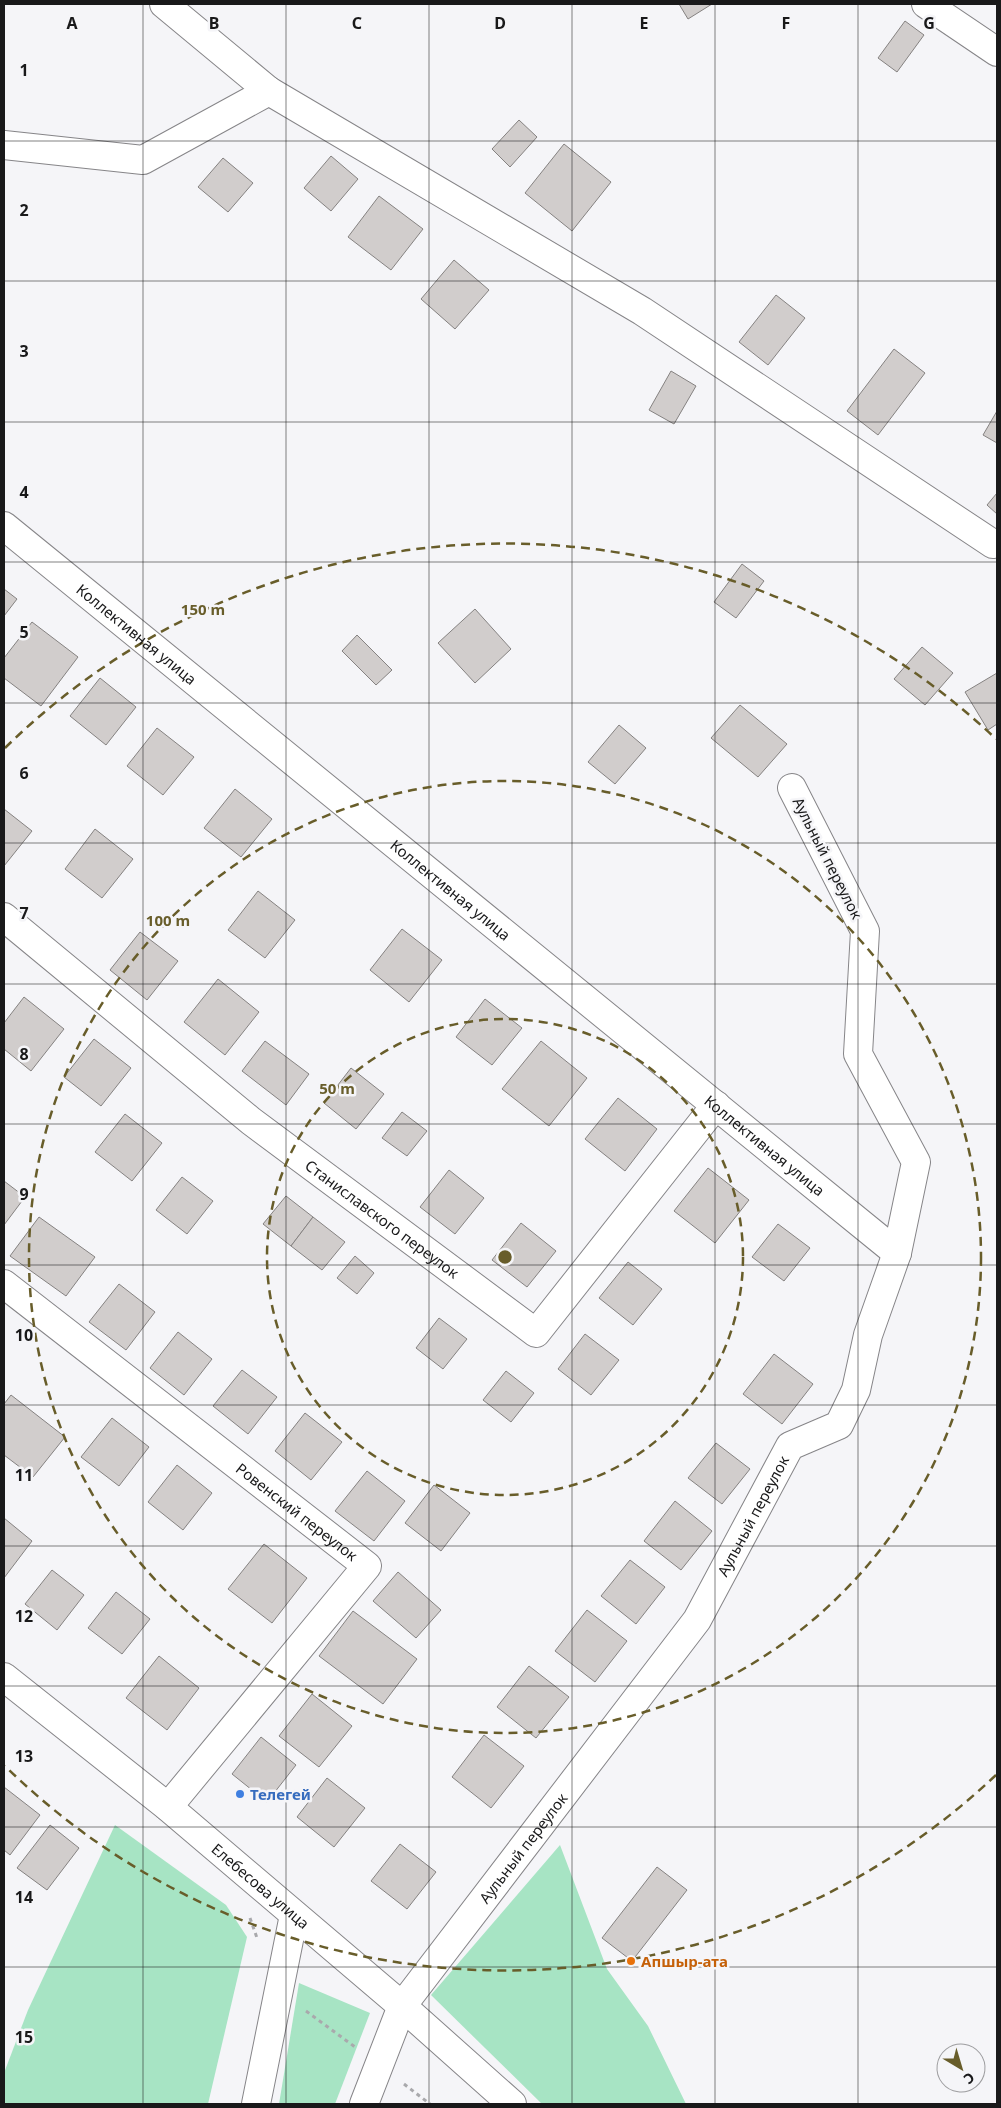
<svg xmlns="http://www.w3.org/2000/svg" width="1001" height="2108" font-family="'Noto Sans',sans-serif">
<rect width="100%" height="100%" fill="#f5f5f8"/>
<g fill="#a7e4c4">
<polygon points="115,1825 226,1905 247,1937 208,2104 4,2104 4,2073 28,2010"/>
<polygon points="560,1845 607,1969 648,2026 686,2104 542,2104 431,1995"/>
<polygon points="299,1983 370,2013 335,2104 279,2104"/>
</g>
<g fill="#d1cdcc" stroke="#858281">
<polygon points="679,4 712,4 688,19"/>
<polygon points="905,21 924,35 897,72 878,58"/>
<polygon points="519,120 537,137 510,167 492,149"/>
<polygon points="564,144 611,182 572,231 525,193"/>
<polygon points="331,156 358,179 331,211 304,188"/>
<polygon points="223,158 253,183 228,212 198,187"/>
<polygon points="379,196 423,229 391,270 348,237"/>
<polygon points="454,260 489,290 455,329 421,299"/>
<polygon points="776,295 805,318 768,365 739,342"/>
<polygon points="894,349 925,373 878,435 847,411"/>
<polygon points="671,371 696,386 674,424 649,410"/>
<polygon points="997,411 997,443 983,435"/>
<polygon points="997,493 997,514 987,505"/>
<polygon points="742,564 764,581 736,618 714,602"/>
<polygon points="4,589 17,599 4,616"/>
<polygon points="475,609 511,649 475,683 438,643"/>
<polygon points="32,622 78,657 41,706 4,678 4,658"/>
<polygon points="357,635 392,670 376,685 342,651"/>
<polygon points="922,647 953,673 925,705 894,679"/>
<polygon points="997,673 997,724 988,730 965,692"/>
<polygon points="100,678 136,707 106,745 70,716"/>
<polygon points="740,705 787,744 758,777 711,738"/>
<polygon points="619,725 646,748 615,784 588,762"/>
<polygon points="157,728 194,757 163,795 127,766"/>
<polygon points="235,789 272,819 241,857 204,828"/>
<polygon points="4,809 32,831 4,866"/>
<polygon points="95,829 133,859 102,898 65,869"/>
<polygon points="258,891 295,920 265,958 228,930"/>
<polygon points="402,929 442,960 409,1002 370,970"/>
<polygon points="140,932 178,961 147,1000 110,970"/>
<polygon points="218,979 259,1012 225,1055 184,1022"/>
<polygon points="24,997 64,1029 31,1071 4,1049 4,1023"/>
<polygon points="485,999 522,1028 492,1065 456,1037"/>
<polygon points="94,1039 131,1068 101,1106 64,1077"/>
<polygon points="265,1041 309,1074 286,1105 242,1071"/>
<polygon points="541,1041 587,1078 549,1126 502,1089"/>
<polygon points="351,1068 384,1094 356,1129 324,1103"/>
<polygon points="618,1098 657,1129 625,1171 585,1139"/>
<polygon points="402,1112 427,1131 407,1156 382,1138"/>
<polygon points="125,1114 162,1143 132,1181 95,1152"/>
<polygon points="708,1168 749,1200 715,1243 674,1211"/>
<polygon points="449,1170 484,1198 455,1234 420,1207"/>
<polygon points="182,1177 213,1201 187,1234 156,1210"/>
<polygon points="4,1181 25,1197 4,1225"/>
<polygon points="286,1196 313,1217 291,1246 263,1224"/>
<polygon points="39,1217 95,1257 66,1296 10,1256"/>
<polygon points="313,1217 345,1242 322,1270 291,1246"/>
<polygon points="521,1223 556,1251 527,1287 492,1260"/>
<polygon points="778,1224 810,1248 784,1281 752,1257"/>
<polygon points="355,1256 374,1273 357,1294 337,1278"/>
<polygon points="628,1262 662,1289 633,1325 599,1298"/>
<polygon points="119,1284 155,1312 126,1350 89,1322"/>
<polygon points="439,1318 467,1339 443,1369 416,1348"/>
<polygon points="178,1332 212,1359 184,1395 150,1368"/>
<polygon points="585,1334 619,1360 591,1395 558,1369"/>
<polygon points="774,1354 813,1384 782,1424 743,1394"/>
<polygon points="242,1370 277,1397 248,1434 213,1406"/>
<polygon points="506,1371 534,1393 511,1422 483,1400"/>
<polygon points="11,1395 65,1437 33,1477 4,1455 4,1404"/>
<polygon points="305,1413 342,1442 311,1480 275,1451"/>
<polygon points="112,1418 149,1447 119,1486 81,1457"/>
<polygon points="716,1443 750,1469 722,1504 688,1478"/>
<polygon points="177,1465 212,1493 183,1530 148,1502"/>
<polygon points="367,1471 405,1501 374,1541 335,1511"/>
<polygon points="434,1485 470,1513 441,1551 405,1523"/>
<polygon points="675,1501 712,1531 681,1570 644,1541"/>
<polygon points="4,1518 32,1541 4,1578"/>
<polygon points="264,1544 307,1578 272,1623 228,1589"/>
<polygon points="630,1560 665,1587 636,1624 601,1596"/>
<polygon points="52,1570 84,1595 57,1630 25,1604"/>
<polygon points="398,1572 441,1610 416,1638 373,1601"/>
<polygon points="116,1592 150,1619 122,1654 88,1628"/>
<polygon points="587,1610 627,1641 595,1682 555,1651"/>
<polygon points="353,1611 417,1659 383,1704 319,1656"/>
<polygon points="159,1656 199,1688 167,1730 126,1698"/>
<polygon points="529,1666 569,1697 536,1738 497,1707"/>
<polygon points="312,1694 352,1726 319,1767 279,1736"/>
<polygon points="484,1735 524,1766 491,1808 452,1777"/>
<polygon points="261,1737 296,1765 267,1802 232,1774"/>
<polygon points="327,1778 365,1808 334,1847 297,1817"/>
<polygon points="4,1787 40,1815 10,1855 4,1850"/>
<polygon points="50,1825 79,1848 47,1890 17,1868"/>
<polygon points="400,1844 436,1872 407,1909 371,1881"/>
<polygon points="657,1867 687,1890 632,1961 602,1938"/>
</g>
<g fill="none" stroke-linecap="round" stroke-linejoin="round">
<defs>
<g id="street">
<polyline points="164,4 269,91 642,311 993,544"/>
<polyline points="926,4 997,52"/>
<polyline points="4,145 143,160 269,91"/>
<path id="s1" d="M4,526L897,1253"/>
<path id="s2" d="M4,917L251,1121L536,1333L716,1105"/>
<path id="s3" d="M4,1284L367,1566L168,1807"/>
<path id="s4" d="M402,2006L697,1620L790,1446L839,1425L856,1390L868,1335L897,1253L916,1162L858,1054L865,931L792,788"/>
</g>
<g id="secondary">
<polyline points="256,2104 294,1915"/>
<polyline points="364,2104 402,2006"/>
</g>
<g id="primary">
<path id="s5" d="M4,1677L168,1807L402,2006L512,2104"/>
</g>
</defs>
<use href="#street" stroke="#868588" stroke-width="30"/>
<use href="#secondary" stroke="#868588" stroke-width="30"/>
<use href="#primary" stroke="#868588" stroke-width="30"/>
<g stroke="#a9a9ac" stroke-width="3" stroke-dasharray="4 4" stroke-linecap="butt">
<polyline points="250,1918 257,1938"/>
<polyline points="306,2011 355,2047"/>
<polyline points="404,2084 430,2104"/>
</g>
<use href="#street" stroke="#fff" stroke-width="28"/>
<use href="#secondary" stroke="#fff" stroke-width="28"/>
<use href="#primary" stroke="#fff" stroke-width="28"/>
</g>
<path fill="none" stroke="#19191a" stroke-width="1" stroke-opacity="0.55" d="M143,4V2104M286,4V2104M429,4V2104M572,4V2104M715,4V2104M858,4V2104M4,141H997M4,281H997M4,422H997M4,562H997M4,703H997M4,843H997M4,984H997M4,1124H997M4,1265H997M4,1405H997M4,1546H997M4,1686H997M4,1827H997M4,1967H997"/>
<g fill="none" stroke="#685d2a" stroke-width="2.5" stroke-dasharray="9 6">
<circle cx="505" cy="1257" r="238"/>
<circle cx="505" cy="1257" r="476"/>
<path d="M996 1775A714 714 0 0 1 5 1766M5 748A714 714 0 0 1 996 739"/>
</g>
<circle fill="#3f7fe0" stroke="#f5f5f8" stroke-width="2" cx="240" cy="1794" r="5"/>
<circle fill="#e8710a" stroke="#f5f5f8" stroke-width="2" cx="631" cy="1961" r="5"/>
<g text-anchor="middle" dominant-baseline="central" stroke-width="5" stroke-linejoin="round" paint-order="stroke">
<g font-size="15" fill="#19191a" stroke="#f5f5f8">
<text stroke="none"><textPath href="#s1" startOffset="171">Коллективная улица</textPath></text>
<text transform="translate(828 858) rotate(63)">Аульный переулок</text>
<text stroke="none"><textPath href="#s1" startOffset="576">Коллективная улица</textPath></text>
<text stroke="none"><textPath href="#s1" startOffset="981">Коллективная улица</textPath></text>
<text stroke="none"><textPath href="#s2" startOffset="484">Станиславского переулок</textPath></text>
<text stroke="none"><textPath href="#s3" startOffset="371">Ровенский переулок</textPath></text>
<text stroke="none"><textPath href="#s4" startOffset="604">Аульный переулок</textPath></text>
<text stroke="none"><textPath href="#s4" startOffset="199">Аульный переулок</textPath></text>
<text stroke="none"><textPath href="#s5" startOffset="331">Елебесова улица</textPath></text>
</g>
<g font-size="15" font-weight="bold" fill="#366cbe" stroke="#f5f5f8" text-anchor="start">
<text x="250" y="1794">Телегей</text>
</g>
<g font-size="15" font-weight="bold" fill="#c56008" stroke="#f5f5f8" text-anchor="start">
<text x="641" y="1961">Апшыр-ата</text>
</g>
</g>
<g font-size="16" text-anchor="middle" font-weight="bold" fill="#19191a" stroke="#f5f5f8" stroke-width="5" stroke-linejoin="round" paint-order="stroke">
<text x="72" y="29">A</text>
<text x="214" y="29">B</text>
<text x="357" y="29">C</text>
<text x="500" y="29">D</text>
<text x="644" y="29">E</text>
<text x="786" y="29">F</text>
<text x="929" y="29">G</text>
<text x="24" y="76">1</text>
<text x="24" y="216">2</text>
<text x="24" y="357">3</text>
<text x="24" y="498">4</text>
<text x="24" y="638">5</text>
<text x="24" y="779">6</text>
<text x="24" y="919">7</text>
<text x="24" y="1060">8</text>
<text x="24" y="1200">9</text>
<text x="24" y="1341">10</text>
<text x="24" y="1481">11</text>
<text x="24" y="1622">12</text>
<text x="24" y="1762">13</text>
<text x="24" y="1903">14</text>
<text x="24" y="2043">15</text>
</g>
<circle cx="505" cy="1257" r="8" fill="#685d2a" stroke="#f5f5f8" stroke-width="2.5"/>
<g font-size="15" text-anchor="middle" font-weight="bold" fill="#685d2a" stroke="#f5f5f8" stroke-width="5" stroke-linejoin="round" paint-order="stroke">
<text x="203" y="615">150 m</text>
<text x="168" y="926">100 m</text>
<text x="337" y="1094">50 m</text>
</g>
<rect width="1001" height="2108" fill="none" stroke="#19191a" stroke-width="10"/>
<g transform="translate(961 2068) rotate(142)"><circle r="24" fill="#f5f5f8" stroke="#9d9d9f"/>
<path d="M0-4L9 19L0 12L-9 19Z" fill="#685d2a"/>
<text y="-8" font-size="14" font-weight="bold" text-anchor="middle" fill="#19191a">С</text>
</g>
</svg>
